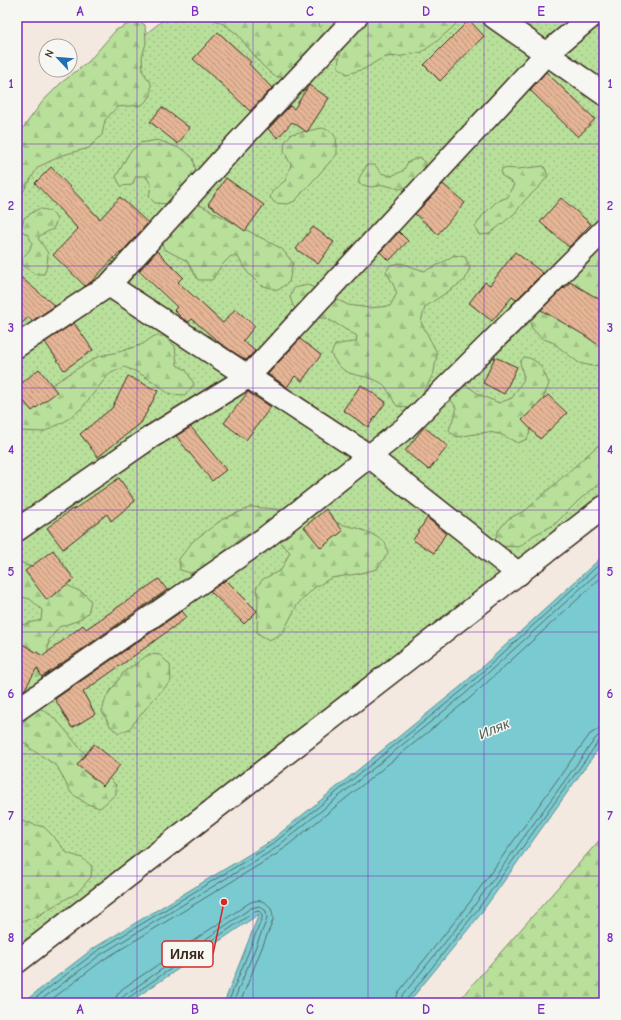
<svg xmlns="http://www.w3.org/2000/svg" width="621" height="1020" font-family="'Comic Neue',sans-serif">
<defs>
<pattern id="green-dots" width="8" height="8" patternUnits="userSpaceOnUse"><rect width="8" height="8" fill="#b8e09b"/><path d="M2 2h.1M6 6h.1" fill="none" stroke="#9fc085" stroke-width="1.8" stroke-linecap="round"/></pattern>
<pattern id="forest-firs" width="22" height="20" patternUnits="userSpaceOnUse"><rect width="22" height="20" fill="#b8e09b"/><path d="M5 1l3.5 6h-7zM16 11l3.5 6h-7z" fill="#9fc085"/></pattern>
<pattern id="building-back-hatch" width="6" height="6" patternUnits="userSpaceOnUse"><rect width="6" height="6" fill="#e5b596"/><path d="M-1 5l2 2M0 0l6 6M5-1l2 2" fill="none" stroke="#bb937a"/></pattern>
</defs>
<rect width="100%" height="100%" fill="#f3e9e0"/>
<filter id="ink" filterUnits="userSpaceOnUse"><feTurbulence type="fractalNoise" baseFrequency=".025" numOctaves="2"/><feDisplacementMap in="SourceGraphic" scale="8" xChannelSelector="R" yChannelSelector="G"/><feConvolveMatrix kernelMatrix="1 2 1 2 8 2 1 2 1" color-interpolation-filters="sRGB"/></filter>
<g filter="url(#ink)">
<polygon fill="url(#green-dots)" stroke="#7a855c" points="167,17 604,17 604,501 17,957 17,137"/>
<g fill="url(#forest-firs)" stroke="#7a855c">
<polygon points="213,17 317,17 322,34 315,46 305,53 299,67 287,78 274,76 262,65 238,35 227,26 215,20"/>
<path d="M367,17H459L455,25L436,42L422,52L403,56L384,57L364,69L347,74L338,67C339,44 353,33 367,17Z"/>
<polygon points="137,20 145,25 146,43 142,57 143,72 151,83 151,96 142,105 117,107 105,120 102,135 89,148 63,155 38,167 21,195 17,196 17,132 23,128 43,101 61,83 88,62 116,30"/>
<path d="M322,128C338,133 337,140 337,154L295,201L288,204L275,203L270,197L273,190L285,181L291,165L284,151L285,142L291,134Z"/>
<polygon points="158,140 184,150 193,158 196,172 185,187 168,204 155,203 149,197 151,185 146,176 136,176 132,185 121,186 116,177 129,153 140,143"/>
<polygon points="420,157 425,163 423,176 412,185 400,189 384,185 371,187 359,184 359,178 367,165 375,165 381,173 391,176 403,171 408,162"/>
<polygon points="544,166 548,176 540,186 526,199 515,213 502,224 489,234 479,235 475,227 482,216 496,202 508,197 514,184 501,175 502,168 518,169"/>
<polygon points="200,205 282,249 293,263 289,282 278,290 260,285 248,273 238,257 231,256 221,266 212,280 198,280 187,261 164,249 161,241 187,210"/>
<path d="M38,209C48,209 53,211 57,220L53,229L41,235L38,238L48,253L47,266L44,274H35L23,266L22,258L29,251L32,243L28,235L21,230L24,218Z"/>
<polygon points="604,242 603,360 599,365 592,366 579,363 552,342 541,338 531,327 531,316"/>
<path d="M454,255L465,257L470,267L465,280L425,307L421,322L437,353L434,372L426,388L418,399L408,408L397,406C393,401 387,388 384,385C364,370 345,383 331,354L335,345L345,343L356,342L357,336L326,318H315L296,309L293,306L290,297L294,288L308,285L348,305L369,308L390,306L397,293L391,280L386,272L390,265L401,263L424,271L440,264Z"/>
<polygon points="154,336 164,336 175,346 177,365 186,370 194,384 185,395 169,394 151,380 135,371 124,367 109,374 81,409 64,422 43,432 17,431 17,408 75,370 99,356 119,352 143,344"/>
<path d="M524,357C540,359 544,371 549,384L527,439L518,443L500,434L488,432L457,437L449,431C450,424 457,415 456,408C454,401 450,404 450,393L457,386L466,385L480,395L499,403L512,398L524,379L520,362Z"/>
<polygon points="604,440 604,480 579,500 554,525 534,535 519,547 500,546 495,539 499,530 508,519 526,510"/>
<polygon points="251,507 276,509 357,528 370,533 385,542 388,553 377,569 357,574 331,578 314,588 297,605 282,634 269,640 257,633 258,598 256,588 263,579 281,570 290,552 278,540 246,534 206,566 191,573 180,570 179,559 193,541 223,519"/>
<polygon points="17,560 85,594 91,601 88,613 77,621 59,627 49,640 46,669 36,688 17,698 17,626 41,620 42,610 30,599 17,596"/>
<polygon points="149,654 160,655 170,665 171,681 152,701 129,729 119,733 111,727 102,712 106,697 124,672"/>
<path d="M39,708C57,716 66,732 79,747C91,760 104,772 116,785V794L100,808L87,804L71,793L57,766L31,749L19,738L20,728L31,712Z"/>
<polygon points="17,820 44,827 54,837 67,853 82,858 92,866 91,877 77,893 55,905 38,916 24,921 17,918"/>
<polygon points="604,835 604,1003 457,1003 471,986"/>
</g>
<polygon fill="#7acbd1" stroke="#618b89" points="604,555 604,741 479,916 408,1003 224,1003 259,914 128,1003 22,1003 94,948 268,843 460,687"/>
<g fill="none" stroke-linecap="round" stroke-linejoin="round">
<g stroke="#546a66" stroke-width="1">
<polyline points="29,1003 97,951 270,846 463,690 604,560"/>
<polyline points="37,1003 100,955 273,850 466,693 604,567"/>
<polyline points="47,1003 103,960 277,854 470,698 604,575"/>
<path d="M115,1003L117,995L122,989L249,903C262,896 274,905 273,920L240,1003"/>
<polyline points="121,1003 122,998 126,994 251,908 259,906 266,911 267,919 233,1003"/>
<polyline points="126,1003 128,998 254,912 259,911 262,914 262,918 228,1003"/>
<polyline points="395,1003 398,993 467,906 590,734 597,730 604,728"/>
<polyline points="401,1003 402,996 471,910 595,739 599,735 604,734"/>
<polyline points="406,1003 407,999 475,913 599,741 604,739"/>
</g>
</g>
<g fill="url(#building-back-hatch)" stroke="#3b2a1e">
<polygon points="469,20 484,36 440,81 424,65"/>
<polygon points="218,32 251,62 249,64 272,88 250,111 227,89 193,59"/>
<polygon points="546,72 595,119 578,137 530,90"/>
<polygon points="309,85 329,98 307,132 292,122 278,138 268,129 290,106 294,109"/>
<polygon points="162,107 190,128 178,144 150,122"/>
<polygon points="51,167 100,219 120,197 148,223 120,254 119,253 91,282 85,286 53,255 78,229 35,183"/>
<polygon points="226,178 264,205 245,231 208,204"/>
<polygon points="443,184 465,203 438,234 415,214"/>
<polygon points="561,198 591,224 569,247 540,222"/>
<polygon points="313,227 334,242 318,264 296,249"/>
<polygon points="399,232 408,241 389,261 380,252"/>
<polygon points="157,251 183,277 178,282 223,323 235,309 255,326 243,341 255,351 246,360 221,344 192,319 189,322 183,319 174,310 177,307 139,271"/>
<polygon points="515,252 543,273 516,300 512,297 492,321 469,303 485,282 490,285"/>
<polygon points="17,274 55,306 32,321 29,317 17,327"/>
<polygon points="570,282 604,302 604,349 584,335 541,310 563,288 564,289"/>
<polygon points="74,323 93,350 64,370 45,342"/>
<polygon points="300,339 321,355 302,381 295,376 287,387 268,374"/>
<polygon points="495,357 517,367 504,394 483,383"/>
<polygon points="39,369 57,392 32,411 17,393 17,387"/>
<polygon points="128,376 158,391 141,423 98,457 80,434 112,408"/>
<polygon points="361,385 386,402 368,427 343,410"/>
<polygon points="248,392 271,407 246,440 224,423"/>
<polygon points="548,395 567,413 540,439 522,420"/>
<polygon points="191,427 226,470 212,481 176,436"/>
<polygon points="424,427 448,446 429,470 405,451"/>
<polygon points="119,478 135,501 111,521 107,514 63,549 47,528 72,509 73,510"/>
<polygon points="326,509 343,531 321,548 304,527"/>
<polygon points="427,518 446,533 434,553 413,540"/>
<polygon points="53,550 74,579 47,600 25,571"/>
<polygon points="159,579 167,590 42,677 37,668 25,689 17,695 17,641 43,656 83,625 86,629"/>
<polygon points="226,580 257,611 244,624 210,591"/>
<polygon points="182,611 187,617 138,653 83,692 95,714 72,728 55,699"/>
<polygon points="94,744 120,765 103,786 77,765"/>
</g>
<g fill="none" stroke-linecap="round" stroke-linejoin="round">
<defs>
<g id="minor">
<polyline points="356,17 230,151 109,285 369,456 519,574"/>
<polyline points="494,17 604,94"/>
<polyline points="17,346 109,285"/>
<polyline points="17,530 151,437 248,377 546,54 591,17"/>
<polyline points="17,710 265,538 405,428 604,230"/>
<polyline points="17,962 604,507"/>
</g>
</defs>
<use href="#minor" stroke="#3b2a1e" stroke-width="25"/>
<use href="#minor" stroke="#f6f6f2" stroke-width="22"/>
</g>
</g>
<path fill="none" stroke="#7b2cbf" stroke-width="1" stroke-opacity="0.55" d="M137,17V1003M253,17V1003M368,17V1003M484,17V1003M17,144H604M17,266H604M17,388H604M17,510H604M17,632H604M17,754H604M17,876H604"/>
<g text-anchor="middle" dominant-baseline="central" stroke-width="3" stroke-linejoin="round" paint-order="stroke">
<g font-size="14" font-style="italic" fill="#4e5a54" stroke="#f6f6f2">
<text transform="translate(494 729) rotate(-23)">Иляк</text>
</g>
</g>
<path fill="none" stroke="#d62828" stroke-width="1.5" d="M224 902L213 954"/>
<circle fill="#d62828" stroke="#f6f6f2" stroke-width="1.5" cx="224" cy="902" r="4"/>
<rect fill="#f6f6f2" stroke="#d62828" stroke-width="1.5" x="162" y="941" width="51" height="26" rx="4"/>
<g font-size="14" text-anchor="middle" font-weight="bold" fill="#3b2a1e">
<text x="187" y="959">Иляк</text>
</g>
<rect width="621" height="1020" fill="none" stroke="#f6f6f2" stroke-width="44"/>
<g transform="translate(58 58) rotate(296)"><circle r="19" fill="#f6f6f2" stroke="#aba49d"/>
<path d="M0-3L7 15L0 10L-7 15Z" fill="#1f6fb2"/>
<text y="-6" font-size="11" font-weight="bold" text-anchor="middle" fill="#3b2a1e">N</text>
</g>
<rect x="22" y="22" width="577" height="976" fill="none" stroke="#7b2cbf" stroke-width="1.5"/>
<g font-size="13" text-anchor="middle" font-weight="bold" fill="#7b2cbf">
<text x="80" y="16">A</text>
<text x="195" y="16">B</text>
<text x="310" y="16">C</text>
<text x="426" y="16">D</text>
<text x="541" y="16">E</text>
<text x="11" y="88">1</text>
<text x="610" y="88">1</text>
<text x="11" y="210">2</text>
<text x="610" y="210">2</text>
<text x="11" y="332">3</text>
<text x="610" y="332">3</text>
<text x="11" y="454">4</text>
<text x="610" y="454">4</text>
<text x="11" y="576">5</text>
<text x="610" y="576">5</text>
<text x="11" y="698">6</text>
<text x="610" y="698">6</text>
<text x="11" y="820">7</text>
<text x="610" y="820">7</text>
<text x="11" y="942">8</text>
<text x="610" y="942">8</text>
<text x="80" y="1014">A</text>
<text x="195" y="1014">B</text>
<text x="310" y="1014">C</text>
<text x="426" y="1014">D</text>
<text x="541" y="1014">E</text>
</g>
</svg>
